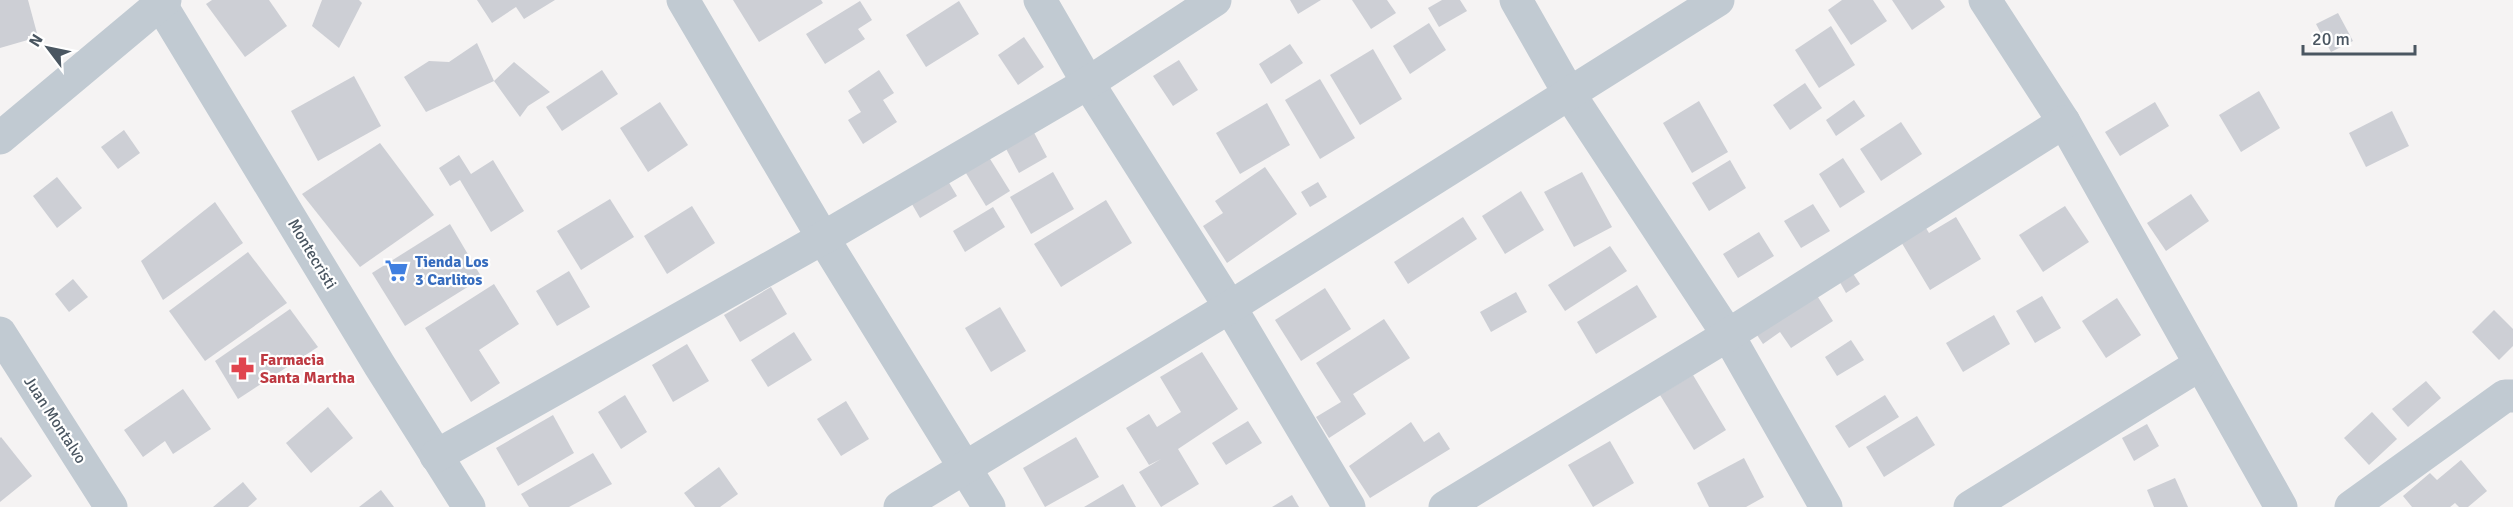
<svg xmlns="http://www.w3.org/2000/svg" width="2513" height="507" font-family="Signika,sans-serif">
<rect width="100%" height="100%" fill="#f5f3f3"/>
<g fill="#cdcfd5">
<polygon points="0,0 28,0 38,37 0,48"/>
<polygon points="212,0 269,0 287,26 245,57 206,4"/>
<polygon points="322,0 359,0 362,3 339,48 312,26"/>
<polygon points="477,0 555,0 524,19 516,7 492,23"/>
<polygon points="733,0 821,0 823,3 759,42"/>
<polygon points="1290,0 1321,0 1298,14"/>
<polygon points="1352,0 1387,0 1396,13 1371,29"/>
<polygon points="1442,0 1460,0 1467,11 1439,27 1428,8"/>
<polygon points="1842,0 1873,0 1887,21 1851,45 1828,10"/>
<polygon points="1892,0 1940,0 1945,7 1912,30"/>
<polygon points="860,1 872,20 858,29 865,39 825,64 806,34"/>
<polygon points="959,1 979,34 926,67 906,35"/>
<polygon points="2338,13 2353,41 2331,52 2316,24"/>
<polygon points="1429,23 1446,50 1410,74 1393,46"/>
<polygon points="1831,26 1855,65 1819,88 1795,50"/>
<polygon points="1024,37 1044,67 1018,85 998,55"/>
<polygon points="477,43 494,81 426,112 404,77 429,61 449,62"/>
<polygon points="1290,44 1303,63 1271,84 1259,64"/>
<polygon points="1373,49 1402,99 1360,125 1330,75"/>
<polygon points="1179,60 1198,90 1173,106 1153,76"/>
<polygon points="514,62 550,92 528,106 520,117 494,81"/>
<polygon points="602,70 618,94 562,131 546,107"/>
<polygon points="879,70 894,93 883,100 897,122 863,144 848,120 861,112 848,91"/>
<polygon points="354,76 381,126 318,161 291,111"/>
<polygon points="1320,79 1355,138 1320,159 1285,100"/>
<polygon points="1805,83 1822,108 1790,130 1773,105"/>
<polygon points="2259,91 2280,128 2241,152 2219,115"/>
<polygon points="1854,100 1865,116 1836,136 1826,120"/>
<polygon points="1699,101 1728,152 1692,173 1663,123"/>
<polygon points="660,102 688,145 648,172 620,128"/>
<polygon points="2155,102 2169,126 2120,156 2105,132"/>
<polygon points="1267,103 1290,145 1240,174 1216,133"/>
<polygon points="2392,111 2409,146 2366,167 2349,133"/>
<polygon points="1901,122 1922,154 1881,181 1860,149"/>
<polygon points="1031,127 1047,157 1019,173 1003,143"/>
<polygon points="124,130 140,153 118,169 101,147"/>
<polygon points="380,143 434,215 360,267 302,194"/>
<polygon points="982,146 1010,191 986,206 958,160"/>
<polygon points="459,155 471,174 493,160 524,211 491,232 460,180 450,186 439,168"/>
<polygon points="1843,158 1865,192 1840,208 1819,174"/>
<polygon points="1730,160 1746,188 1709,211 1692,183"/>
<polygon points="1265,167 1297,214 1227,263 1203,226 1223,213 1215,201"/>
<polygon points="942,171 957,196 920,218 905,192"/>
<polygon points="1053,172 1074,209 1031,234 1010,197"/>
<polygon points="1582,172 1612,227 1574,247 1544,192"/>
<polygon points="57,177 82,208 57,228 33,196"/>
<polygon points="1318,182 1327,197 1310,207 1301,192"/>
<polygon points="1521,191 1544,230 1505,254 1482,216"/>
<polygon points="2191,194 2209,221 2166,251 2147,223"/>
<polygon points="610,199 634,237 581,270 557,231"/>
<polygon points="1106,200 1132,243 1061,287 1034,244"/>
<polygon points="215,202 243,243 163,300 141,261"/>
<polygon points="1813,204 1830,231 1801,248 1784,221"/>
<polygon points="692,206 715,243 667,274 644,236"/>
<polygon points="2065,206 2089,242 2043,272 2019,235"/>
<polygon points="993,207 1005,227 965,252 953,231"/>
<polygon points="1463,217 1477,239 1408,284 1394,262"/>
<polygon points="1956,217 1981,259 1930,290 1897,235 1921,220 1929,233"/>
<polygon points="450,224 482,278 405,326 372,273"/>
<polygon points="1759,232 1774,256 1738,278 1723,254"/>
<polygon points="1610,246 1627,271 1565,311 1548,285"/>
<polygon points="248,252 287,303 205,361 169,311"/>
<polygon points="1850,269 1860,284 1846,293 1837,277"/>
<polygon points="569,271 590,307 557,326 536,291"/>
<polygon points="73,279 88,297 69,312 55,294"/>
<polygon points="494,284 519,324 479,350 500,383 471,402 425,328"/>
<polygon points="1637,285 1657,317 1596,354 1577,322"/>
<polygon points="1811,286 1833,321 1791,348 1780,332 1763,344 1751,326"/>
<polygon points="771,287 787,314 740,342 724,315"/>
<polygon points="1325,288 1351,329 1301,361 1275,320"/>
<polygon points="1516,292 1527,312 1491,332 1480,312"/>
<polygon points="2042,296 2061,328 2035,343 2016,311"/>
<polygon points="2117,298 2141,335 2106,358 2082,321"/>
<polygon points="1000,307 1026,351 991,372 965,328"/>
<polygon points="290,309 318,347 238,399 215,361"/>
<polygon points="2494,310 2513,329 2513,346 2499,360 2472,332"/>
<polygon points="1994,315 2010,344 1963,372 1946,343"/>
<polygon points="1384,319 1410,358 1353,394 1366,414 1329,438 1316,417 1341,402 1316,363"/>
<polygon points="794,332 812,360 768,387 751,360"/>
<polygon points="1851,340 1864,360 1837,376 1825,357"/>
<polygon points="687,344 709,381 673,402 652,365"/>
<polygon points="1202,352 1238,409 1178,449 1199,484 1161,507 1139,472 1161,459 1149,465 1126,428 1149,414 1157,427 1181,412 1160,377"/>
<polygon points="1693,375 1726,430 1694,450 1660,395"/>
<polygon points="2426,381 2441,398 2408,427 2392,409"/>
<polygon points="183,389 211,429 173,454 165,441 143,457 124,430"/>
<polygon points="625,395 647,432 621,449 598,412"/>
<polygon points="1885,395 1899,417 1849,448 1835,426"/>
<polygon points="846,401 869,439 841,456 817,419"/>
<polygon points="328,407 353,438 311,473 286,443"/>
<polygon points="2372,412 2397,439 2369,465 2344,438"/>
<polygon points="553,415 574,453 518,486 496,448"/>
<polygon points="1917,416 1935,445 1884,477 1866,447"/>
<polygon points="1248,421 1262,443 1226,465 1212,443"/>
<polygon points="1411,422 1424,442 1439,432 1450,449 1370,498 1349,466"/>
<polygon points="2147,424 2159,446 2134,461 2122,438"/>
<polygon points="1,437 32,476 0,502 0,438"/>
<polygon points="1076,437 1099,477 1045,507 1023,468"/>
<polygon points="1610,441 1634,483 1593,507 1568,465"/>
<polygon points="593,453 612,484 569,507 529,507 521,494"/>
<polygon points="1744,458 1764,497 1746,507 1709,507 1697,483"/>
<polygon points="2461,460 2487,491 2468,507 2459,507 2455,503 2450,507 2412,507 2403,496 2430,473 2437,480"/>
<polygon points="719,467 738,494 720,507 695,507 684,493"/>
<polygon points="2175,478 2188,507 2154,507 2147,490"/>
<polygon points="243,482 257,499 248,507 213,507"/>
<polygon points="1123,484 1136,507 1084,507"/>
<polygon points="381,490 394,507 359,507"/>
<polygon points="1292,495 1299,507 1272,507"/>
</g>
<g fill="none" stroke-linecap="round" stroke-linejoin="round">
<g stroke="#c1cad2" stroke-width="33">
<polyline points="158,0 380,366 469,507"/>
<polyline points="683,0 823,238 989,507"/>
<polyline points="1040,0 1088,83 1230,307 1349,507"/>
<polyline points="1516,0 1570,95 1728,335 1826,507"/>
<polyline points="1985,0 2064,122 2281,507"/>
<polyline points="0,138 165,0"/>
<polyline points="0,333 111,507"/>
<polyline points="436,456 823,238 1088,83 1215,0"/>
<polyline points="900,507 1230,307 1718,0"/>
<polyline points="1445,507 1728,335 2064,122"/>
<polyline points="1970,507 2199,365"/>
<polyline points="2351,507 2505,396 2513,396"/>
</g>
</g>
<defs>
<symbol id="supermarket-bare" viewBox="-9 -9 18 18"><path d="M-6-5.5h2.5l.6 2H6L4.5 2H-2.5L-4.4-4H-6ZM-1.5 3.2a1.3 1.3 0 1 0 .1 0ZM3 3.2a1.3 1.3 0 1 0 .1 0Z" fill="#3f7fe0" stroke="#fff" stroke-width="2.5" paint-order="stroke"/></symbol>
<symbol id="pharmacy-bare" viewBox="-9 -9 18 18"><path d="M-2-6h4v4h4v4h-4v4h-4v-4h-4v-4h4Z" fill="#e0444e" stroke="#fff" stroke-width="2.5" paint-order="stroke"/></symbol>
</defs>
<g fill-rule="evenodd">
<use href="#supermarket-bare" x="380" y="254" width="33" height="33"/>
<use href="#pharmacy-bare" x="226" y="352" width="33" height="33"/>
</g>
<g text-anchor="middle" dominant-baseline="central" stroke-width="4.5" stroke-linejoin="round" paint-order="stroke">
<g font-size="16" fill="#4a5661" stroke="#fff">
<text transform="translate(312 254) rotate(59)">Montecristi</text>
<text transform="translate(55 420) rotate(57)">Juan Montalvo</text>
</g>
<g font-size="16" font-weight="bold" fill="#366cbe" stroke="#fff" text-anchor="start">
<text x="415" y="262">Tienda Los<tspan x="415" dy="18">3 Carlitos</tspan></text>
</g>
<g font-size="16" font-weight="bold" fill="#be3a42" stroke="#fff" text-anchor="start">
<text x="260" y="360">Farmacia<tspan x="260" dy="18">Santa Martha</tspan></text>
</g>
</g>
<g transform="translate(48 48) rotate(302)" stroke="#ffffff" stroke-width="4.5" paint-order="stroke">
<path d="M0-4.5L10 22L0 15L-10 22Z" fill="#4a5661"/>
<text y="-9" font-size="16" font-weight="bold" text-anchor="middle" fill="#4a5661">N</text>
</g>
<path d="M2303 45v9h112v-9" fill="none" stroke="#4a5661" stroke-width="3"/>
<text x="2312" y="45" font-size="18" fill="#4a5661" stroke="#ffffff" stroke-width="4.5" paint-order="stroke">20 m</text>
</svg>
